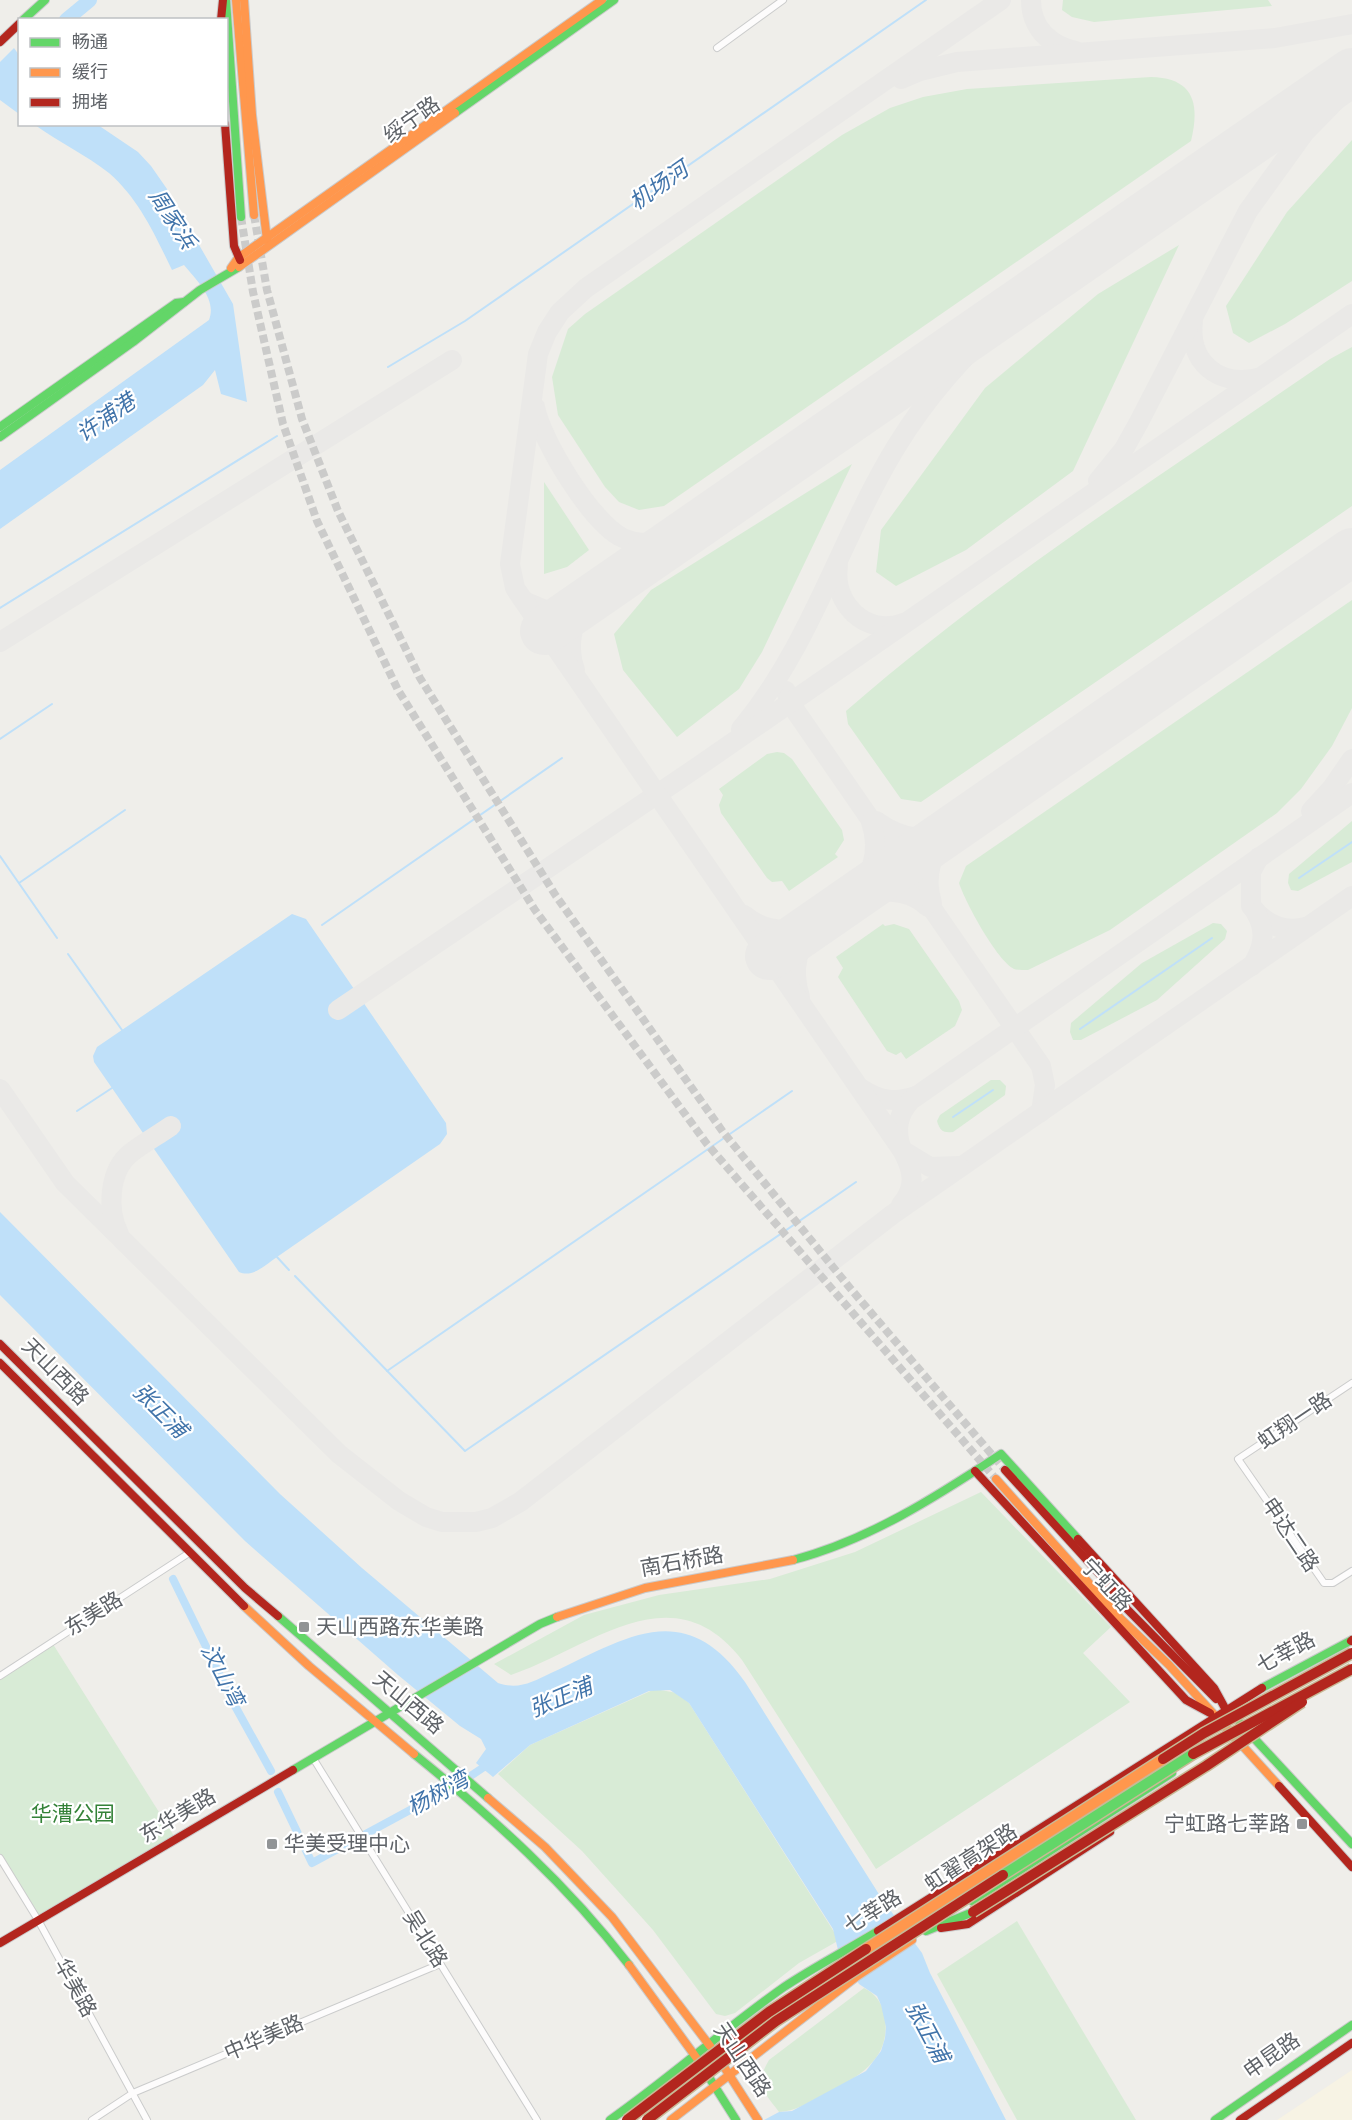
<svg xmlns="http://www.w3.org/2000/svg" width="1352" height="2120" font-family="'Alegreya Sans','Noto Sans SC',sans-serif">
<rect width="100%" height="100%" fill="#efeeea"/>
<polygon fill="#f7f3e4" points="1352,2070 1352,2120 1277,2120"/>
<g fill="#d8ebd6">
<polygon points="1063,0 1268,0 1272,6 1094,22 1072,17 1062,10"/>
<path d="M1151,77C1194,78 1200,104 1191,141L664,506L639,510L619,502L605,487L558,415L552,377L568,329L585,314L842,135L890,108L923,97L967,89Z"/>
<polygon points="1352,140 1352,281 1285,324 1249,343 1233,333 1226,306 1287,212"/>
<polygon points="1179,245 1073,471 966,550 896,586 876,572 881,530 985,388 1098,294"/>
<path d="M1352,347V506L921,802L901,799L848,724L846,711C996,580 1166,472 1330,359Z"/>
<polygon points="852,464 762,652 739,689 677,737 623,670 614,634 651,590"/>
<polygon points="544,482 589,550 567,567 544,574"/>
<path d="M1352,600V708L1332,746L1301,789L1277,813L1110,930L1028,970C1024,970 1018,970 1014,969C997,961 965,902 959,883L966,866Z"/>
<polygon points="777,752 784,753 792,759 842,830 844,840 835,854 838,857 789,891 782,881 772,882 767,878 721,813 719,805 723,795 719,789 767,754"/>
<polygon points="1352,821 1352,862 1298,891 1291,890 1288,883 1289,874"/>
<polygon points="1213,923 1221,924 1227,931 1225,939 1157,1000 1081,1040 1073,1040 1070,1032 1071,1023 1142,963"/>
<polygon points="883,924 885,926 894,924 909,929 959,1001 962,1010 955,1026 906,1059 901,1052 896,1055 887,1051 838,977 843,968 836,957"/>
<path d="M991,1080H1000L1006,1086L1005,1095L953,1132C943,1133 940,1131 937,1121L940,1115Z"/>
<path d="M981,1492L1111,1627L1083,1653L1130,1702L876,1869L742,1660C672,1570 591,1648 511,1675L494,1664L584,1615L659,1595L770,1579L855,1552Z"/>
<polygon points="51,1641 176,1839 38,1920 0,1858 0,1676"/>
<polygon points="655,1689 677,1693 689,1703 836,1935 836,1942 799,1963 735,2013 725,2016 716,2014 653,1930 582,1851 498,1774 530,1745"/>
<polygon points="1017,1921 1136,2120 1017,2120 937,1974"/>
<path d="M864,1988C875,1993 883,2004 885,2017C891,2060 858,2077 826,2094C810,2102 796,2111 779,2112C764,2092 754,2085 769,2060Z"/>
</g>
<g fill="#bfe0f9">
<polygon points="14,48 19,55 19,114 0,100 0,62"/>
<path d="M35,125H98L138,152L151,166L167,189L233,304L247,402L221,394L215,370L203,385L0,529V470L209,320C217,299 197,281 184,265L172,270C155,235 139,199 109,173C86,155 59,142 35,125Z"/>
<path d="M292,914L306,919L446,1123L447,1134L440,1144L277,1257C265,1265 253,1278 239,1272L94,1062L93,1056L97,1047Z"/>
<path d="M0,1212L280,1494L362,1568L498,1683C519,1690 532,1682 551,1673C625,1639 684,1595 745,1682L882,1899L922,1953L930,1973L1006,2120H764L779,2112L792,2111L866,2071L881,2051L885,2038L886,2027L881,2005L877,1996L859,1984L838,1950L833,1929L689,1703L670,1690L649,1691L530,1745L493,1777L476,1763L486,1749L481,1739L460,1726L398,1675L245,1541L0,1295Z"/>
</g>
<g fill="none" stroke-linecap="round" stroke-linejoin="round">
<g stroke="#bfe0f9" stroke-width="2">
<polyline points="388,367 465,321 926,0"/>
<polyline points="0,608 277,436"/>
<polyline points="0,739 52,704"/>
<polyline points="0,856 57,938"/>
<polyline points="1299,878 1352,842"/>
<polyline points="19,883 125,810"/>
<polyline points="322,925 562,758"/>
<polyline points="68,954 122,1030"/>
<polyline points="1080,1029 1212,938"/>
<polyline points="77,1111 112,1088"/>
<polyline points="953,1117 993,1090"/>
<polyline points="277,1257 289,1270"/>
<polyline points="295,1276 465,1451 856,1182"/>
<polyline points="387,1371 792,1091"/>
</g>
<g stroke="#bfe0f9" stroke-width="8">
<polyline points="173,1579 235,1706 271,1771"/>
<polyline points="278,1792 312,1863 460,1783 490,1763"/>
</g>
<polyline stroke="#bfe0f9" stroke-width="14" points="66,20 90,0"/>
<g stroke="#eae9e7" stroke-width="20">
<path d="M1031,0C1031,28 1050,46 1076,51"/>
<polyline points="901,79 920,71 957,62 1275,38 1352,24"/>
<path d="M1193,321C1188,362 1218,387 1258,378"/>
<path d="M535,407C541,440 592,524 623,538C643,547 663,542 682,536"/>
<polyline points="1098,481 1124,449 1139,422 1248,211 1305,132 1352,84"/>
<path d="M838,566C832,603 866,637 903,623"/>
<polyline points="526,602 552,613 577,608"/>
<polyline points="0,642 452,360"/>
<path d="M575,670C566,645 572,617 591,598"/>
<polyline points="786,691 790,703 1041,1066 1045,1085 1041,1112"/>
<path d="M741,729C811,645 840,539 896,447C935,383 988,329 1046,284"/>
<polyline points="1311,811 1332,788 1352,759"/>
<path d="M876,821C904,841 927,843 957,826"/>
<path d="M1259,857L1251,872V906C1265,924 1283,933 1306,927"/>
<path d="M852,899C876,889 908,887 928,907"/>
<path d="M849,901C872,880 881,851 871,822"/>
<path d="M932,903C923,874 932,851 953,830"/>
<path d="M744,915C767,934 792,933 819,921"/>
<path d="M1252,966C1263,948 1267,932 1256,913"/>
<path d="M800,997C791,968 797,944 818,923"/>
<polyline points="338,1010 693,770 1352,314"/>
<polyline points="0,1089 65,1183 339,1454 399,1501 426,1517 442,1522 476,1522 492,1518 520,1502 893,1214 1352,896"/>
<path d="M862,1089C880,1101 896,1103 916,1096"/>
<path d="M959,1166L930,1167L902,1150C895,1131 897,1115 911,1100L1352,793"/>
<path d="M901,1205C917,1186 913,1170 902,1150L521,597L515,588L510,564L538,354L547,332L560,312L586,288L1001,0"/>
<path d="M119,1234C107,1210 108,1170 132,1152C144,1143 158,1135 171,1126"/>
</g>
<g stroke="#eae9e7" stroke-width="48">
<polyline points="544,631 1352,72"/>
<polyline points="769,956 1352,552"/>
</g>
<g stroke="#cbcbca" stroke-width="8" stroke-dasharray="8 4" stroke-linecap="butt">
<polyline points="254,215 267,290 302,419 338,511 420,678 556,896 723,1132 850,1288 1005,1470"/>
<polyline points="241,217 253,292 283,424 317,521 398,690 535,910 707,1144 996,1479"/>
</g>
<defs>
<g id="street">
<polyline points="717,48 783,0"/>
<polyline points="1352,1383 1238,1459 1324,1583 1333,1583 1352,1571"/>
<polyline points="0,1676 189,1553"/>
<polyline points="313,1758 537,2120"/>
<polyline points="0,1858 38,1920 147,2120"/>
<polyline points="92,2120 133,2093 440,1964"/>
</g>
<g id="fast">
<polyline points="226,0 241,217"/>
<polyline points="23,20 45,0"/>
<polyline points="455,113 614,0"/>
<polyline points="0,427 176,303 184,302"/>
<polyline points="0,437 133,342 200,290 239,267"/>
<path d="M793,1560C869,1540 936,1497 1001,1454L1078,1539"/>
<polyline points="278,1616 488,1798"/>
<polyline points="1262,1688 1352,1640"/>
<polyline points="1240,1723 1352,1844"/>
<path d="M414,1754C493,1818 567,1884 629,1965"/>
<polyline points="293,1770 540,1624 557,1617"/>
<polyline points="972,1901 1172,1773"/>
<polyline points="926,1931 973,1912"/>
<polyline points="705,2071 736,2120"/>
<path d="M610,2120C670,2078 724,2029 784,1987C814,1967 847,1950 878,1931"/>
<polyline points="1215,2120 1352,2025"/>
</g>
<g id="slow">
<polyline points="236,0 254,215"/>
<polyline points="244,0 252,115 267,240"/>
<polyline points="239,267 455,113"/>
<polyline points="231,268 238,258 602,0"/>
<polyline points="996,1479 1121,1619 1169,1665 1279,1786"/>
<polyline points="244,1606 309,1666 414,1754"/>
<polyline points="557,1617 645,1588 793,1560"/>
<polyline points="488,1798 545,1847 612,1917 710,2046"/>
<polyline points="629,1965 698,2060"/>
<polyline points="719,2059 758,2120"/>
<polyline points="671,2120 856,1977 912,1940"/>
</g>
<g id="jam">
<polyline points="221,20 223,0"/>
<polyline points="0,42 20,23"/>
<polyline points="225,124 234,246 240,260"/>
<polyline points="0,1344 245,1588 278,1616"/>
<polyline points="0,1363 244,1606"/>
<polyline points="1005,1470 1105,1580 1127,1609 1216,1699"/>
<polyline points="975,1471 1186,1700 1210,1713"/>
<polyline points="1078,1539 1214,1688 1226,1710"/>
<polyline points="1351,1641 1352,1640"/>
<polyline points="1279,1786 1352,1867"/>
<polyline points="941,1928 968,1924 1110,1832"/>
<polyline points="878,1931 1262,1688"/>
<polyline points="0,1943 293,1770"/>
<polyline points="1240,2120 1352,2043"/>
</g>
</defs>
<use href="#street" stroke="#cbcccc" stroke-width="8"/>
<use href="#fast" stroke="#cacacb" stroke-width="10"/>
<use href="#slow" stroke="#cacacb" stroke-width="10"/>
<use href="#jam" stroke="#cacacb" stroke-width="10"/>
<use href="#street" stroke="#fdfcfc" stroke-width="6"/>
<use href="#fast" stroke="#63d668" stroke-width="8"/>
<use href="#slow" stroke="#ff974d" stroke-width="8"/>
<use href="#jam" stroke="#b3261e" stroke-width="8"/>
<defs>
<polyline id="fast-bridge" points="1003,1875 1193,1754"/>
<polyline id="slow-bridge" points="866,1949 1163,1759"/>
<g id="jam-bridge">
<polyline points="1193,1754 1352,1669"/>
<polyline points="1163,1759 1204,1733 1352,1653"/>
<polyline points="973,1912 1206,1766 1302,1702"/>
<polyline points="627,2120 769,2012 866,1949"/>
<polyline points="647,2120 776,2021 1003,1875"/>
</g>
</defs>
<use href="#fast-bridge" stroke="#c8b996" stroke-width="13" stroke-linecap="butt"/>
<use href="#slow-bridge" stroke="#c8b996" stroke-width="13" stroke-linecap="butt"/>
<use href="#jam-bridge" stroke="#c8b996" stroke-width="13" stroke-linecap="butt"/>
<use href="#fast-bridge" stroke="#63d668" stroke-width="10"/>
<use href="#slow-bridge" stroke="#ff974d" stroke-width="10"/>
<use href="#jam-bridge" stroke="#b3261e" stroke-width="10"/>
</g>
<g fill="#919496" stroke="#fff" stroke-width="2">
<rect x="298" y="1621" width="12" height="12" rx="3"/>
<rect x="1296" y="1818" width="12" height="12" rx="3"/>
<rect x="266" y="1838" width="12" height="12" rx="3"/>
</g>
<g text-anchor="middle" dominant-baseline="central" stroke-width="4.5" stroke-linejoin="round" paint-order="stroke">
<g font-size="21" fill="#5f6368" stroke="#fff">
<text transform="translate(412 120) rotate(-35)">绥宁路</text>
<text transform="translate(55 1372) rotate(45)">天山西路</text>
<text transform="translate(1295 1421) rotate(-34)">虹翔一路</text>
<text transform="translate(1290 1535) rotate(56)">申达二路</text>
<text transform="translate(682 1562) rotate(-10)">南石桥路</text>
<text transform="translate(1106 1585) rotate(47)">宁虹路</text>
<text transform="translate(94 1614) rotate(-32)">东美路</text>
<text transform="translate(1286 1653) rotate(-28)">七莘路</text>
<text transform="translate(408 1703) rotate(40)">天山西路</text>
<text transform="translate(178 1816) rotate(-31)">东华美路</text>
<text transform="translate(971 1858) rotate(-33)">虹翟高架路</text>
<text transform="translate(873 1912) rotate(-32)">七莘路</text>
<text transform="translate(425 1939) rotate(58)">吴北路</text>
<text transform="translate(75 1988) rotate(61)">华美路</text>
<text transform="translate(264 2038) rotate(-23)">中华美路</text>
<text transform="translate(1272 2056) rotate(-35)">申昆路</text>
<text transform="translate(742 2060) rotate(56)">天山西路</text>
</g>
<g font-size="21" fill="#5f6368" stroke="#fff" text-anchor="start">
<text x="316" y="1627">天山西路东华美路</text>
<text x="1290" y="1824" text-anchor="end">宁虹路七莘路</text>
<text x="284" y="1844">华美受理中心</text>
</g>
<g font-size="21" fill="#348238" stroke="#fff">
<text x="73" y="1814">华漕公园</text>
</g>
<g font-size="22" font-style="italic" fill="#4174aa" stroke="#fff">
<text transform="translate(659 186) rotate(-35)">机场河</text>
<text transform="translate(172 219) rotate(57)">周家浜</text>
<text transform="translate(106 418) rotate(-35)">许浦港</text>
<text transform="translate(160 1411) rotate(45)">张正浦</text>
<text transform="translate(222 1675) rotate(63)">汶山湾</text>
<text transform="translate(561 1698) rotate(-23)">张正浦</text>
<text transform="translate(438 1794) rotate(-29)">杨树湾</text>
<text transform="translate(927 2032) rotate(62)">张正浦</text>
</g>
</g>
<rect x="18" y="18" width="210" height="108" fill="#ffffff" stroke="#bfc1c3" stroke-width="1.5"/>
<rect x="30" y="38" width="30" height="9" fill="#63d668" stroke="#bfc1c3" stroke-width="1.5"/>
<text x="72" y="48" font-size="18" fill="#5f6368">畅通</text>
<rect x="30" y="68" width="30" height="9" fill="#ff974d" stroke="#bfc1c3" stroke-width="1.5"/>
<text x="72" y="78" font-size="18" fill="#5f6368">缓行</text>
<rect x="30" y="98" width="30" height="9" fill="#b3261e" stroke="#bfc1c3" stroke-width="1.5"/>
<text x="72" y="108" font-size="18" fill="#5f6368">拥堵</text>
</svg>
